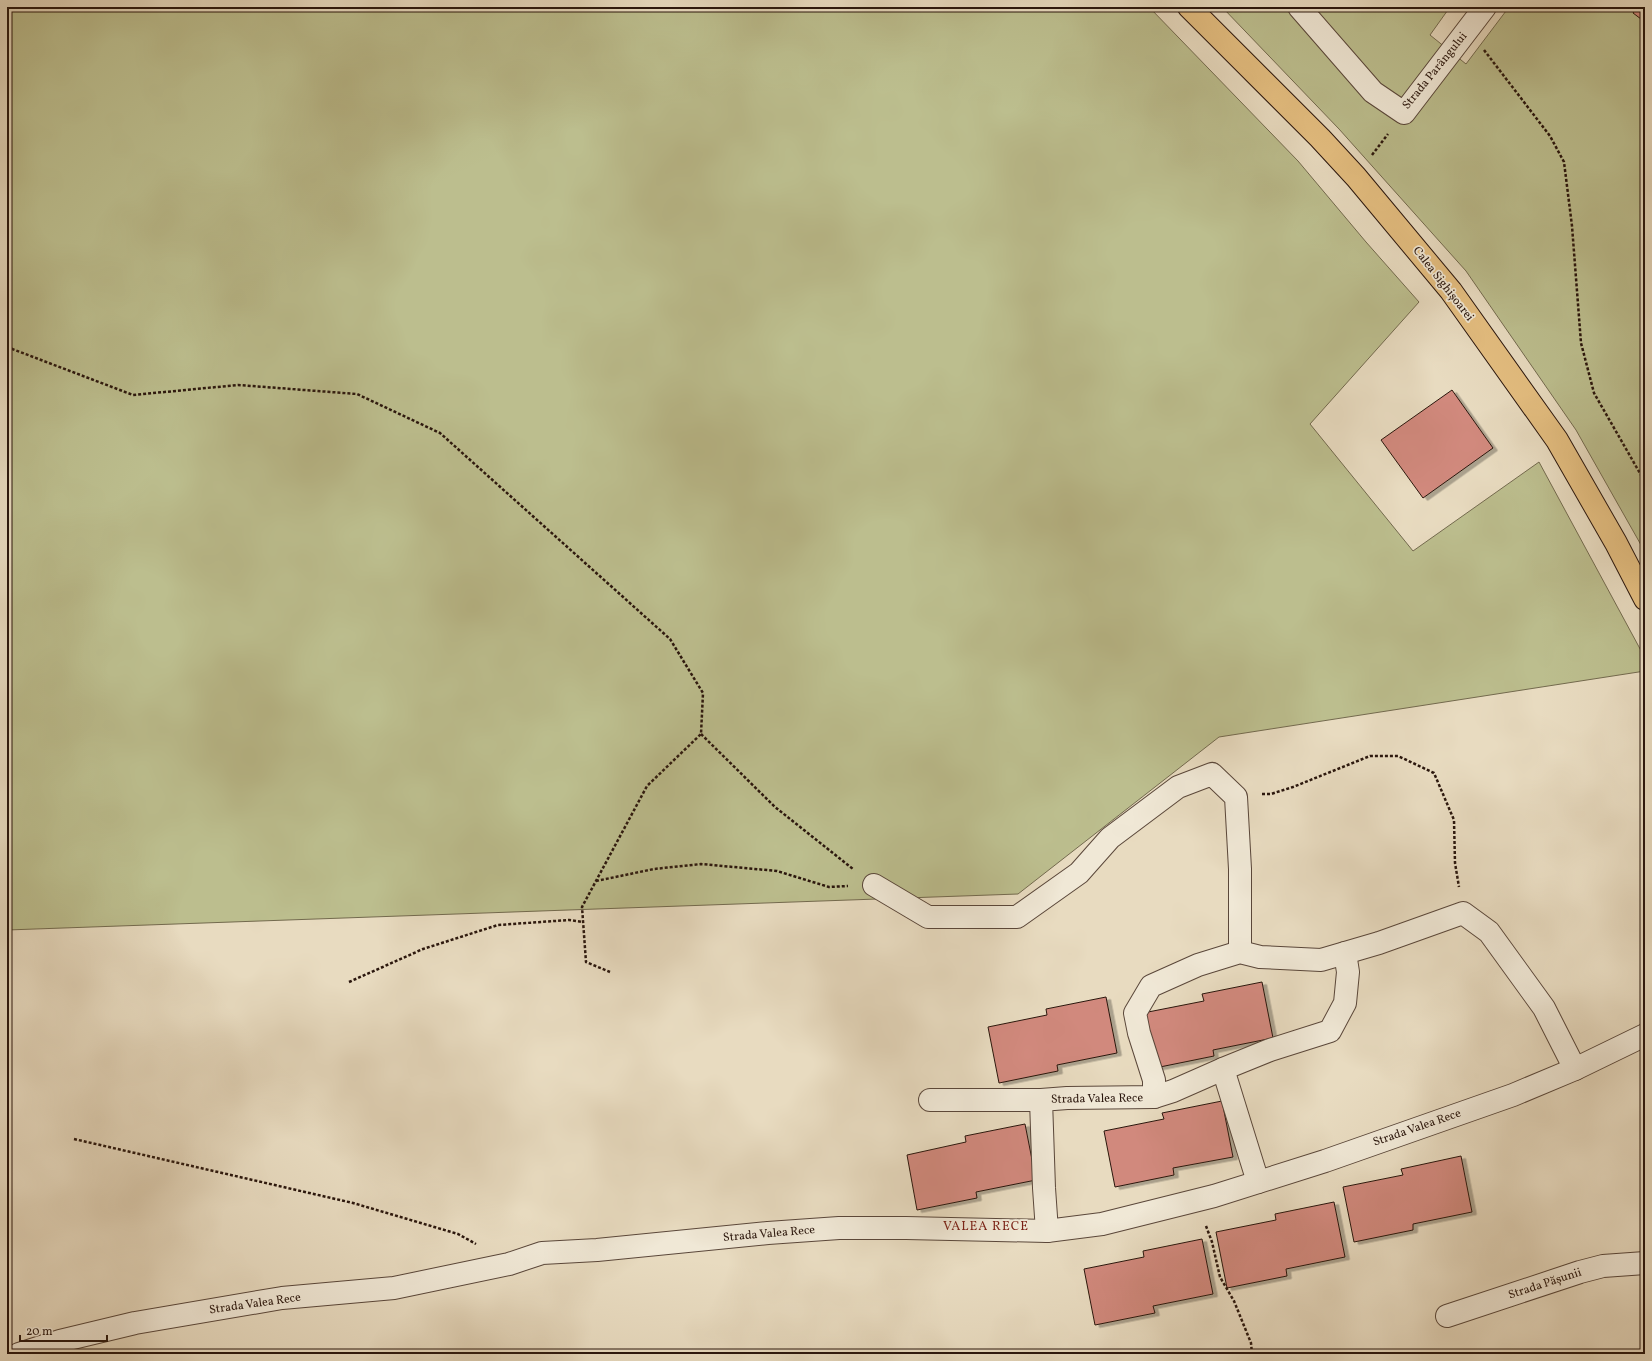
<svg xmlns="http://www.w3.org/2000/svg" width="1652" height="1361" font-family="Vollkorn,serif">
<defs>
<filter id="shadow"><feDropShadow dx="4.5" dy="2.5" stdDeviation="0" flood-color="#0004"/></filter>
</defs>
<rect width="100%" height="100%" fill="#e8dbc0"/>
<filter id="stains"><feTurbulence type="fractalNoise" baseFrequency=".005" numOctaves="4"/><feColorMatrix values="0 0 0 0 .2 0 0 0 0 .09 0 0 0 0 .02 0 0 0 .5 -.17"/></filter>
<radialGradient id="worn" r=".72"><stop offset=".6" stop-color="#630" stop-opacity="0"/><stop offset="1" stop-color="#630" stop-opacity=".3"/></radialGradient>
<g fill="#bcbe8e" stroke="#736a4e">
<polygon points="7,7 1149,7 1298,161 1366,242 1419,302 1310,424 1413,551 1539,462 1645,658 1645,671 1219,737 1018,894 7,930"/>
<polygon points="1222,7 1450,7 1430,35 1466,64 1509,7 1645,7 1645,552 1576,430 1466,271 1339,129"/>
</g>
<g fill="#d1897d" stroke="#2a160d" filter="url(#shadow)">
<polygon points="1637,7 1645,7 1645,22 1633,13"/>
<polygon points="1452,390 1493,448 1423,498 1381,440"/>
<polygon points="1262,982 1273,1038 1213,1050 1214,1056 1155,1068 1143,1013 1204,1001 1202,994"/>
<polygon points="1106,997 1117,1053 1057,1065 1058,1071 999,1083 988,1027 1047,1015 1046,1009"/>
<polygon points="1222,1101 1233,1157 1173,1168 1174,1175 1115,1187 1104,1131 1164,1119 1162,1113"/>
<polygon points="1025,1124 1036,1180 976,1192 977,1198 917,1210 907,1155 966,1142 965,1136"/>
<polygon points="1461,1156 1472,1212 1413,1224 1413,1230 1354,1242 1343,1187 1403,1175 1401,1169"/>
<polygon points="1334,1202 1345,1257 1286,1269 1287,1276 1227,1288 1216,1232 1276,1220 1275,1214"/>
<polygon points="1202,1239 1213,1294 1153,1306 1155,1313 1095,1325 1084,1269 1144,1257 1143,1251"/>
</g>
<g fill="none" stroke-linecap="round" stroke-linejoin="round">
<defs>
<g id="minor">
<polyline points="1299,7 1373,92 1404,113 1485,7"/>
<polyline points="874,885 928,917 1017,917 1079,873 1110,838 1178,787 1212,774 1236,797 1240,869 1240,952"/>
<polyline points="1154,1097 1154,1080 1139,1033 1135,1013 1151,986 1198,965 1240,952 1260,957 1321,960 1379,943 1463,913 1489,932 1544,1008 1575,1069"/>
<polyline points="930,1100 1041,1100"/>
<polyline points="1258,1182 1223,1069 1270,1050 1330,1031 1345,1003 1348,972 1345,953"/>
<polyline points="1047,1231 1044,1188 1041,1100 1067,1098 1154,1097 1173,1091 1223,1069"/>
<polyline points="1447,1316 1580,1272 1603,1266 1645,1263"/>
<polyline points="19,1354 60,1341 135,1323 282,1298 394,1288 509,1264 542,1253 597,1250 768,1233 839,1228 906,1228 1047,1231 1102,1224 1214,1196 1325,1161 1513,1095 1575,1069 1645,1035"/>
</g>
<polyline id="major" points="1189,7 1320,138 1356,177 1451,291 1557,440 1616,543 1645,599"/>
</defs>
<use href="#minor" stroke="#5a473a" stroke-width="24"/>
<use href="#major" stroke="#2a160d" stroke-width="24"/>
<g stroke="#2a160d" stroke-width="2.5" stroke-dasharray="3 2" stroke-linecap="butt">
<polyline points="1484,50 1550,136 1564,162 1572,226 1581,343 1594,393 1645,482"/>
<polyline points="1372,155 1388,134"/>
<polyline points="7,347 133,395 238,385 357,394 440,433 670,639 703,693 701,734 647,786 582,907 586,962 610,972"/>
<polyline points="701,734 775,807 853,869"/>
<polyline points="1262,794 1271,794 1293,787 1370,756 1398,756 1434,773 1454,820 1455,863 1459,887"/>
<polyline points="596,881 654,869 701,864 777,871 829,887 848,886"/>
<polyline points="349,982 423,949 498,925 569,920 583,922"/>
<polyline points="74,1139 353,1203 458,1234 476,1244"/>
<polyline points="1206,1226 1212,1242 1220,1277 1234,1301 1251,1343 1252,1354"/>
</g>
<use href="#minor" stroke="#f0e8d6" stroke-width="22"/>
<use href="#major" stroke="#e4be80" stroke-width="22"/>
</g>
<g text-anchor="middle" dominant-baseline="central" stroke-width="3.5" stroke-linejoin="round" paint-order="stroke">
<g font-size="12" fill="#2a160d" stroke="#f0e8d6">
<text transform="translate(1435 71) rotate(-51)">Strada Parângului</text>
<text transform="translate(1443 284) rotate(52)">Calea Sighișoarei</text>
<text transform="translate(1097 1099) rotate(-1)">Strada Valea Rece</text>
<text transform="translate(1417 1128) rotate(-19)">Strada Valea Rece</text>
<text transform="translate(769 1234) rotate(-5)">Strada Valea Rece</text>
<text transform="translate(1545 1284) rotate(-18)">Strada Pășunii</text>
<text transform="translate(255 1304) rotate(-8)">Strada Valea Rece</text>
</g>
<g font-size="13" letter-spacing="1" fill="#7a1f14" stroke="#f0e8d6">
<text x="986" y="1227">VALEA RECE</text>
</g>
</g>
<rect width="1652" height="1361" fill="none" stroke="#e8dbc0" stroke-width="24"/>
<rect x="8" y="8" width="1636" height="1345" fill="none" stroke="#2a160d" stroke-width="2"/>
<rect x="12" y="12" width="1628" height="1337" fill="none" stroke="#2a160d"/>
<path d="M20 1335v6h87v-6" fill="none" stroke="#2a160d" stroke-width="2"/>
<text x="26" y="1335" font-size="12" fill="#2a160d" stroke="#f0e8d6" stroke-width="3" paint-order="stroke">20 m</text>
<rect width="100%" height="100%" filter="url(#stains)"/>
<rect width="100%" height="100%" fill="url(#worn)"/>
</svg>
